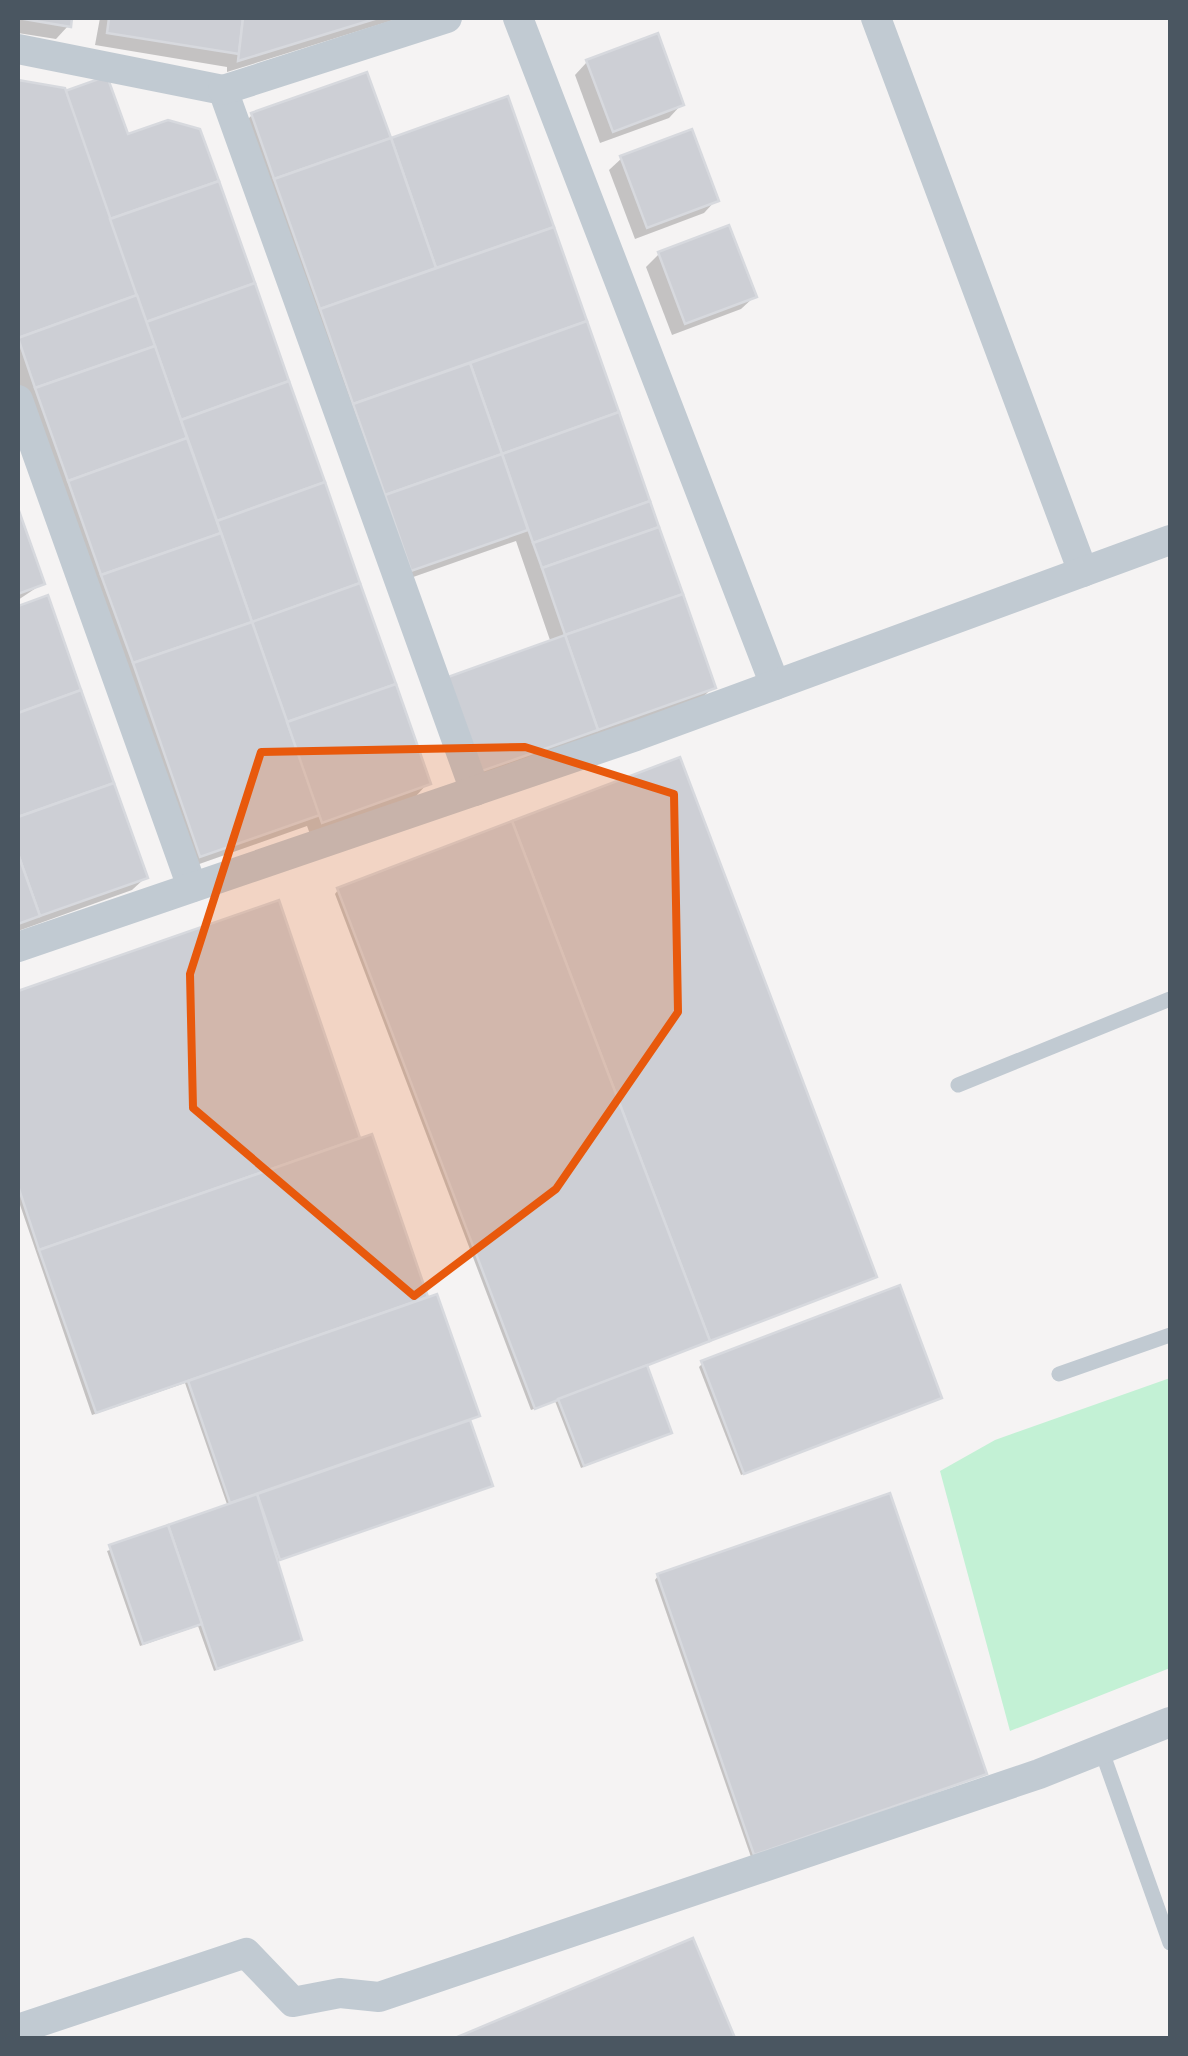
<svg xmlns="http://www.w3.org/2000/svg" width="1188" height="2056" font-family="Arial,sans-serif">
<rect width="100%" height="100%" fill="#f5f3f3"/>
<polygon fill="#c3f1d5" points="1170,1378 1170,1668 1010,1731 940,1471 995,1440"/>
<g fill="#0003">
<polygon points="18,18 70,18 68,26 56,39 18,33"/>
<polygon points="100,18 400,18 227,72 227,67 95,45"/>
<polygon points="587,62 681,105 669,118 600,143 575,75"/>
<polygon points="18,84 65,93 126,137 428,783 416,796 310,834 307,826 188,868 18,384"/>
<polygon points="506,100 713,687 700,700 469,782 551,643 516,541 399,582 239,128 252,115 389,141"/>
<polygon points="622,158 716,200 704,213 635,239 609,170"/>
<polygon points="659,254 754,297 741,309 672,335 646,267"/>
<polygon points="18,515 42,584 18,600"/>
<polygon points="46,598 145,878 132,890 18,931 18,608"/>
<polygon points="338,890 874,1277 645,1366 669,1432 581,1468 555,1401 531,1410 335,894"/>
<polygon points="277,904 359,1141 370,1137 427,1301 477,1416 468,1421 490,1485 273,1563 300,1639 214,1671 198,1626 140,1646 107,1551 228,1507 185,1383 92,1415 18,1199 18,994"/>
<polygon points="703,1363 940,1397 741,1475 699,1367"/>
<polygon points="658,1576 984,1773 751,1857 655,1580"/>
<polygon points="692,1942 732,2038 461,2038"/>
</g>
<g fill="#cdcfd5" stroke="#d7d9de" stroke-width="2.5">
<polygon points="18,18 72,18 71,27"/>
<polygon points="109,18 243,18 239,54 107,33"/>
<polygon points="243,18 378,18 238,61"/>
<polygon points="658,33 684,105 613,132 586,60"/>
<polygon points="367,72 391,138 274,179 251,113"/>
<polygon points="107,76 128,134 168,120 200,129 219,181 110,219 65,91"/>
<polygon points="18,80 65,88 137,295 18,338"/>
<polygon points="508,96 554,227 436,268 391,138"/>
<polygon points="692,129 719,201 647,228 620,156"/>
<polygon points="391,138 436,268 320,309 274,179"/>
<polygon points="219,181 255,283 146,322 110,219"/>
<polygon points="729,225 757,297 685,324 658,252"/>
<polygon points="554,227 587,321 353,404 320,309"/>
<polygon points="255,283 289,381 181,420 146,322"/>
<polygon points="137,295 155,346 35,388 18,338"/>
<polygon points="587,321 619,412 502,454 470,363"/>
<polygon points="155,346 187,438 68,481 35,388"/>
<polygon points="470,363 502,454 385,495 353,404"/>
<polygon points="289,381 325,482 217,521 181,420"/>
<polygon points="619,412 650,501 533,543 502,454"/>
<polygon points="187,438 221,533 101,575 68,481"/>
<polygon points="502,454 528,530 411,571 385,495"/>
<polygon points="325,482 360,583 252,622 217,521"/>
<polygon points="650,501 659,527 542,568 533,543"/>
<polygon points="18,508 45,584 18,594"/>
<polygon points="659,527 683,594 565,635 542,568"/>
<polygon points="221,533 252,622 133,663 101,575"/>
<polygon points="360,583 396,684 287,722 252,622"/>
<polygon points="683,594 716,688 598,730 565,635"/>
<polygon points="48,595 81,690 18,713 18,606"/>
<polygon points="252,622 320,815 200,857 133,663"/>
<polygon points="565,635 598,730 482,771 448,677"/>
<polygon points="396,684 431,784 322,823 287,722"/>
<polygon points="81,690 114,783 18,817 18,713"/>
<polygon points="680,757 877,1277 710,1341 512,821"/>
<polygon points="114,783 148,878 40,916 18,854 18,817"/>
<polygon points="512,821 710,1341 535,1409 337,888"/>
<polygon points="18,854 40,916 18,924"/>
<polygon points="279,900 360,1138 39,1250 18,1186 18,991"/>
<polygon points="372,1134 428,1297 96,1413 39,1250"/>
<polygon points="900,1285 942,1398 744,1474 701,1361"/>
<polygon points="437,1294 480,1416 230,1503 188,1381"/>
<polygon points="647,1365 672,1433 584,1466 558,1399"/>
<polygon points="470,1420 493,1486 280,1560 257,1494"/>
<polygon points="890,1493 987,1774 754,1855 657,1574"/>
<polygon points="257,1494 302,1640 217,1669 168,1525"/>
<polygon points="168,1525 202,1624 143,1644 109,1545"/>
<polygon points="693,1938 735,2038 455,2038"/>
</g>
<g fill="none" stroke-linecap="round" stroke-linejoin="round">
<g stroke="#c1cad2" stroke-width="15">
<polyline points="958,1085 1170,999"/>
<polyline points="1059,1374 1170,1335"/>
<polyline points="1101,1749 1170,1943"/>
</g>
<g stroke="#c1cad2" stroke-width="30">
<polyline points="518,18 775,685"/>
<polyline points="876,18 1083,572"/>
<polyline points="18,49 223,90 475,791"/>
<polyline points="223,90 447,18"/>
<polyline points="18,400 192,887"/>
<polyline points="18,947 636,736 1170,540"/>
<polyline points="18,2029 246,1953 293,2002 340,1993 379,1997 1039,1774 1170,1722"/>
</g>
</g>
<path fill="#e8590c" fill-opacity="0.2" stroke="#e8590c" stroke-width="8" stroke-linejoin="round" d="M525,747L674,794L678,1012L556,1189L414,1296L193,1108L190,974L261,752Z"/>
<rect width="1188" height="2056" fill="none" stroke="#4a5661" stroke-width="40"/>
</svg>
